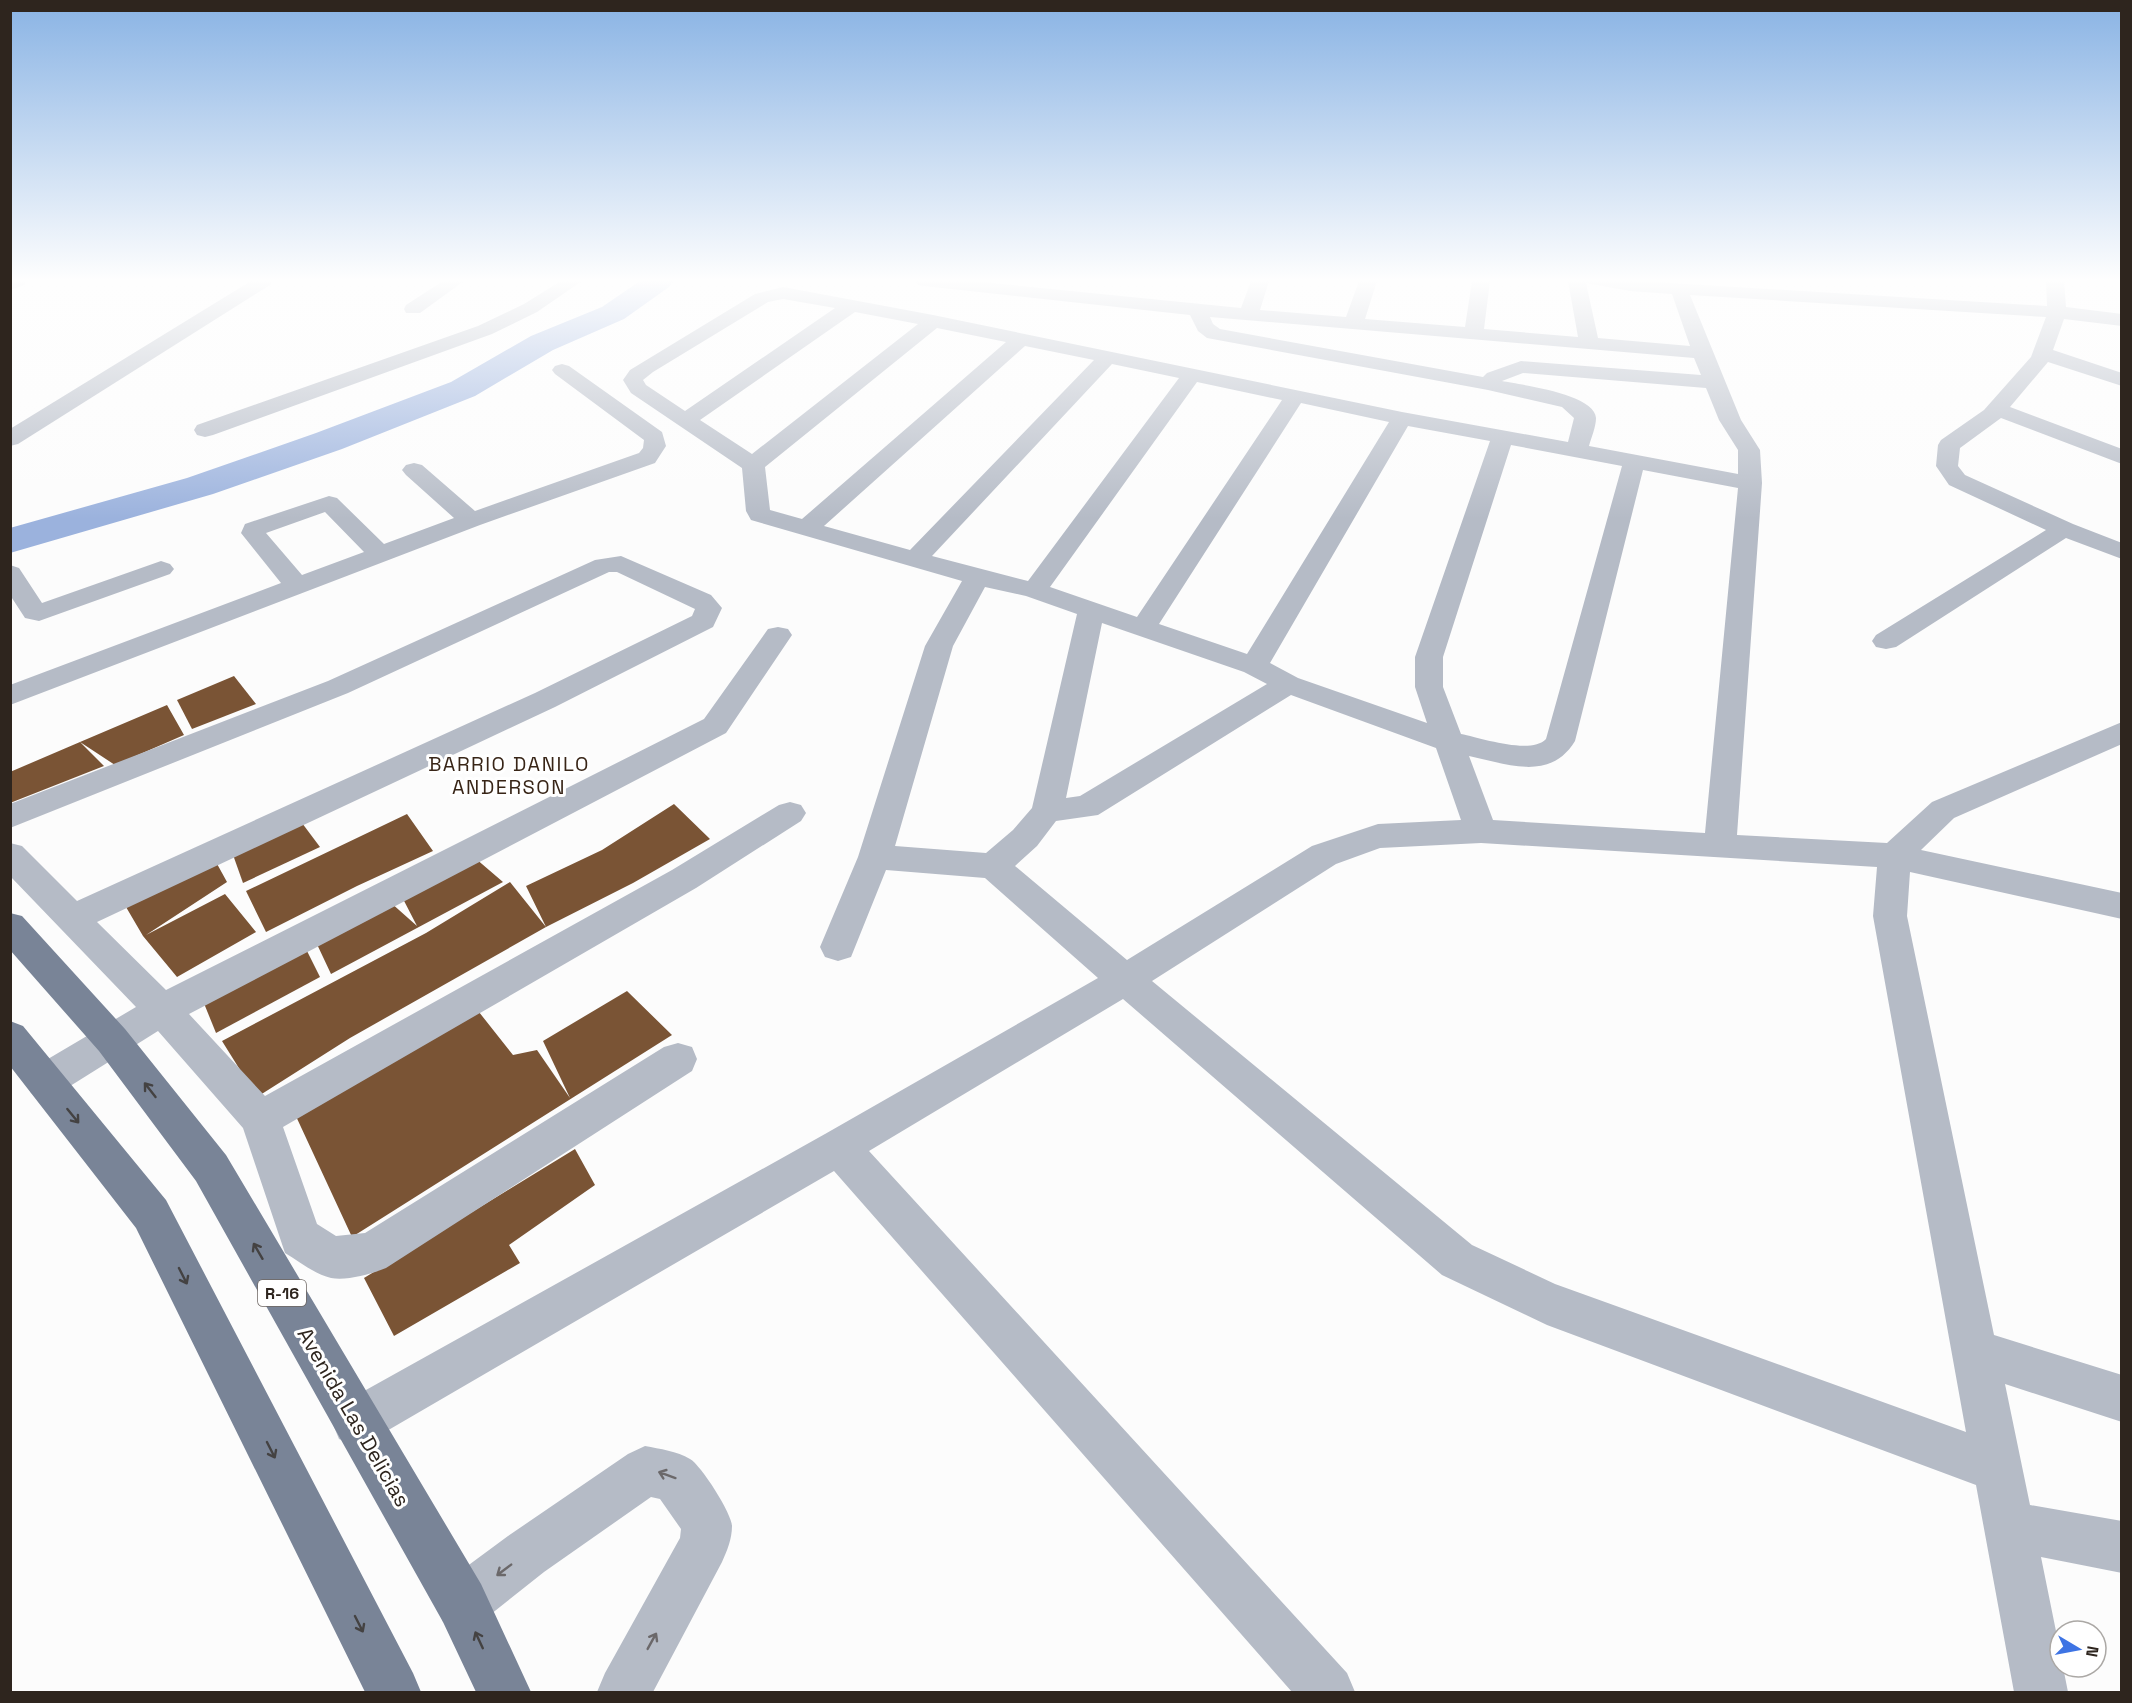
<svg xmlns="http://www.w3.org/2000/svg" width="2132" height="1703" font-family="'Space Grotesk',sans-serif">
<rect width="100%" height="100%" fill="#fcfcfc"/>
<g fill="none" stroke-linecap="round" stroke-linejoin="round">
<polygon fill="#9bb2dd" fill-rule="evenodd" points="640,281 673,281 669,287 624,319 553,350 475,396 342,449 213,494 10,553 10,528 187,478 316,433 451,382 531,336 602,307"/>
</g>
<g fill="#7a5435">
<polygon points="234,676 256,704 192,729 177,700"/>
<polygon points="167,705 184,735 115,765 80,742 104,766 10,803 10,772 80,742"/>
<polygon points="674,804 710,839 633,883 546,927 350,1038 257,1097 222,1041 426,933 510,882 546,927 526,886 602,850"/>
<polygon points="407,814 433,851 357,886 266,932 246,891"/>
<polygon points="299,819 320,847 243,883 232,852"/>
<polygon points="475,858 503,882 331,974 315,940 390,902 417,926 401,895"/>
<polygon points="216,862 227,882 146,935 225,894 256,932 177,977 143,936 126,907"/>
<polygon points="306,949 320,977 216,1033 203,1001"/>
<polygon points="627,991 672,1035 352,1237 294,1112 475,1007 513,1055 537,1050 570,1098 543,1041"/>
<polygon points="575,1149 595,1185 509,1245 520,1263 394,1336 364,1278"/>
</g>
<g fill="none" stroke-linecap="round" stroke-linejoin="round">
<g fill="#b5bbc6" fill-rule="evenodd">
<polygon points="10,281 27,281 24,285 10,290"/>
<polygon points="251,281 273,281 270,285 18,444 10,446 10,429"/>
<polygon points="443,281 464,281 420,313 406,313 404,309 406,305"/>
<polygon points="561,281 582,281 537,312 492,334 213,435 205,437 197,435 194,430 197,425 478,326 524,304"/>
<path d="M915,281H972L1241,308L1251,281H1269L1260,310L1346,317L1359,281H1377L1365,319L1465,327L1472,281H1490L1484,329L1578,337L1568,281H1638L2047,306L2046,281H2064L2066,307L2122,314V326L2064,319L2053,350L2122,373V386L2048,362L2010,407L2122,449V464L2001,418L1960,448L1958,466L1965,475L2073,524L2122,543V559L2066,538L1896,647L1886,649L1876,647L1872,641L1876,635L2046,530L1949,485L1936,466L1938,445L1941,440L1984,410L2031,357L2046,317L1690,295L1741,420L1760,450L1762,483L1737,835L1887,843L1932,802L2122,722V744L1954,818L1921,850L2122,893V919L1910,872L1907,916L1994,1335L2122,1375V1422L2005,1384L2030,1505L2122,1521V1573L2041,1557L2060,1651V1667H2063L2068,1692H2014L1976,1485L1547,1325L1442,1275L1123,999L869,1151L1347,1673L1355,1692H1292L834,1171L373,1439L356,1446L339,1439L332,1422L339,1405L825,1134L1098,978L985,878L886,870L851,957L838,961L825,957L820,947L858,857L925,646L962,581L751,520L746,511L742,468L631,393L623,380L630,370L755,294L783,287L933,315L1402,412L1568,442L1574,418L1562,407L1488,390L1207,338L1198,331L1190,315L924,286L918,285ZM1586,283L1630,291L1672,294L1690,346L1598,338ZM783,299L835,308L685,411L646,385L643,380L653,372L768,302ZM855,312L918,324L752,454L700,420ZM1210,317L1694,358L1701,375L1521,361L1487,373L1483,377L1220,329L1213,324ZM937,328L1006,342L802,519L770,510L765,467ZM1025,346L1094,360L910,550L824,526ZM1112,364L1179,378L1028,581L932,556ZM1523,373L1706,388L1719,420L1738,450V474L1589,446C1591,438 1596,427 1596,418C1595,394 1522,385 1502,381ZM1197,382L1282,400L1137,617L1050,587ZM1301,403L1389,422L1247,654L1159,624ZM1408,426L1490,441L1415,657V687L1427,723L1298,678L1270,663ZM1511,445L1622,466L1546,739C1531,755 1481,738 1461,734L1443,687V657ZM1643,470L1738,488L1705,833L1493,820L1469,756C1507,764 1550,782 1575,741ZM985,587L1026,596L1077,614L1032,808L1013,830L986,853L895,846L953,646ZM1102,623L1244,672L1267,684L1080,796L1066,798ZM1291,695L1436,748L1461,820L1378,824L1312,846L1127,960L1015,866L1037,846L1056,821L1098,815ZM1481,843L1877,867L1873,916L1966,1432L1555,1284L1472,1245L1152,981L1336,864L1380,848Z"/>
<path d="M562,364L569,366L662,432L666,446L655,463L480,525L10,705V685L281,583L241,533L245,524L329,496L337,498L384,544L454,518L406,475L402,470L406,465L414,463L422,465L475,511L639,453L643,448L644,440L555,374L552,370L555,366ZM325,512L364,552L302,575L266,533Z"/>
<path d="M621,556L711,595L722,608L713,627L555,707L97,922L166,990L704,719L768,629L778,627L788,629L792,635L726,733L189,1014L265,1096L672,870L779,805L790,802L801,805L806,813L801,821L696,888L283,1127L317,1224L336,1236L365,1233L664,1047L678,1043L692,1047L697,1059L692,1071L386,1268C371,1274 347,1281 331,1278C314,1274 299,1261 285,1253L243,1128L158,1031L59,1093L45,1098L31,1093L25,1081L31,1069L136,1007L10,876V843L22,846L77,901L535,693L692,616L695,609L617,572H609L348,693L10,828V804L328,681L595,560Z"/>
<polygon points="161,561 170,564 174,569 170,574 39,621 25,618 10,595 10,565 19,568 42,603"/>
<path d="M645,1446C660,1449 677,1451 690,1459C701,1465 732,1514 732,1526C732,1539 727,1551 722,1562L653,1692H597L605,1673L680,1538L681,1529L660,1499L651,1497L544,1572L481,1622L462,1629L443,1622L436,1603L443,1584L508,1536L628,1454Z"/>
</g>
<g fill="#798497" fill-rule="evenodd">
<polygon points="10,913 22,916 125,1029 226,1155 481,1584 531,1692 476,1692 443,1622 196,1181 99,1051 10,950"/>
<polygon points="10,1021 23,1026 166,1200 413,1673 421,1692 365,1692 136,1228 10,1066"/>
</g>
</g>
<defs><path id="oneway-shaft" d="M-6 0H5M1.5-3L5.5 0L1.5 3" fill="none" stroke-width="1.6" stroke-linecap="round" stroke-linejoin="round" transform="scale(1.5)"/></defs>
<g stroke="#444242">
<use href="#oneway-shaft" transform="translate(150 1090) rotate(-128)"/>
<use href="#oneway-shaft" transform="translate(73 1116) rotate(51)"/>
<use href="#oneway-shaft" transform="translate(258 1251) rotate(-120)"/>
<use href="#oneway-shaft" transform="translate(183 1276) rotate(63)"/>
<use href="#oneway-shaft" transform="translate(271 1450) rotate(63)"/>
<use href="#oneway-shaft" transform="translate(359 1624) rotate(63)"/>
<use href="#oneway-shaft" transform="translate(479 1640) rotate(-115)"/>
</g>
<g stroke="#6b686a">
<use href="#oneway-shaft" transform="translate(667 1475) rotate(-160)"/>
<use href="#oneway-shaft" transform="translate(504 1570) rotate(143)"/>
<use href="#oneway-shaft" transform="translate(652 1641) rotate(-61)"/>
</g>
<linearGradient id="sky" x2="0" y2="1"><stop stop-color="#89b3e4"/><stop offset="0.54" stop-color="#fefefe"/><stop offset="1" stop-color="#fefefe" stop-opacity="0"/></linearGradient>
<rect width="2132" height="519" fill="url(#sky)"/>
<g text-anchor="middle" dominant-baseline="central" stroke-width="6" stroke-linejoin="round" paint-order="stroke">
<rect fill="#fff" stroke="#6d6662" stroke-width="1.5" x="258" y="1280" width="48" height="26" rx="4.5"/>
<g font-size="16" font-weight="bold" fill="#2e251e">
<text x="282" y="1293">R-16</text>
</g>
<g font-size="20" letter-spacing="1.5" fill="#382517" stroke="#fff">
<text x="509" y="764">BARRIO DANILO<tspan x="509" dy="23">ANDERSON</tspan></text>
</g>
<g font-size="21" fill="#2e251e" stroke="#fff">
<text transform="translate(354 1417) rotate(60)">Avenida Las Delicias</text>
</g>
</g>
<rect width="2132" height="1703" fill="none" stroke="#2e251e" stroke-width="24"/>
<g transform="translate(2078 1649) rotate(100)"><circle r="28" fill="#ffffff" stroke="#aba8a5" stroke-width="1.5"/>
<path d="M0-4.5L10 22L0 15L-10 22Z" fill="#3e74e4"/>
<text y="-9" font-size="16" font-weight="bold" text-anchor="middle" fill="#2e251e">N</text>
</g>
</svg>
